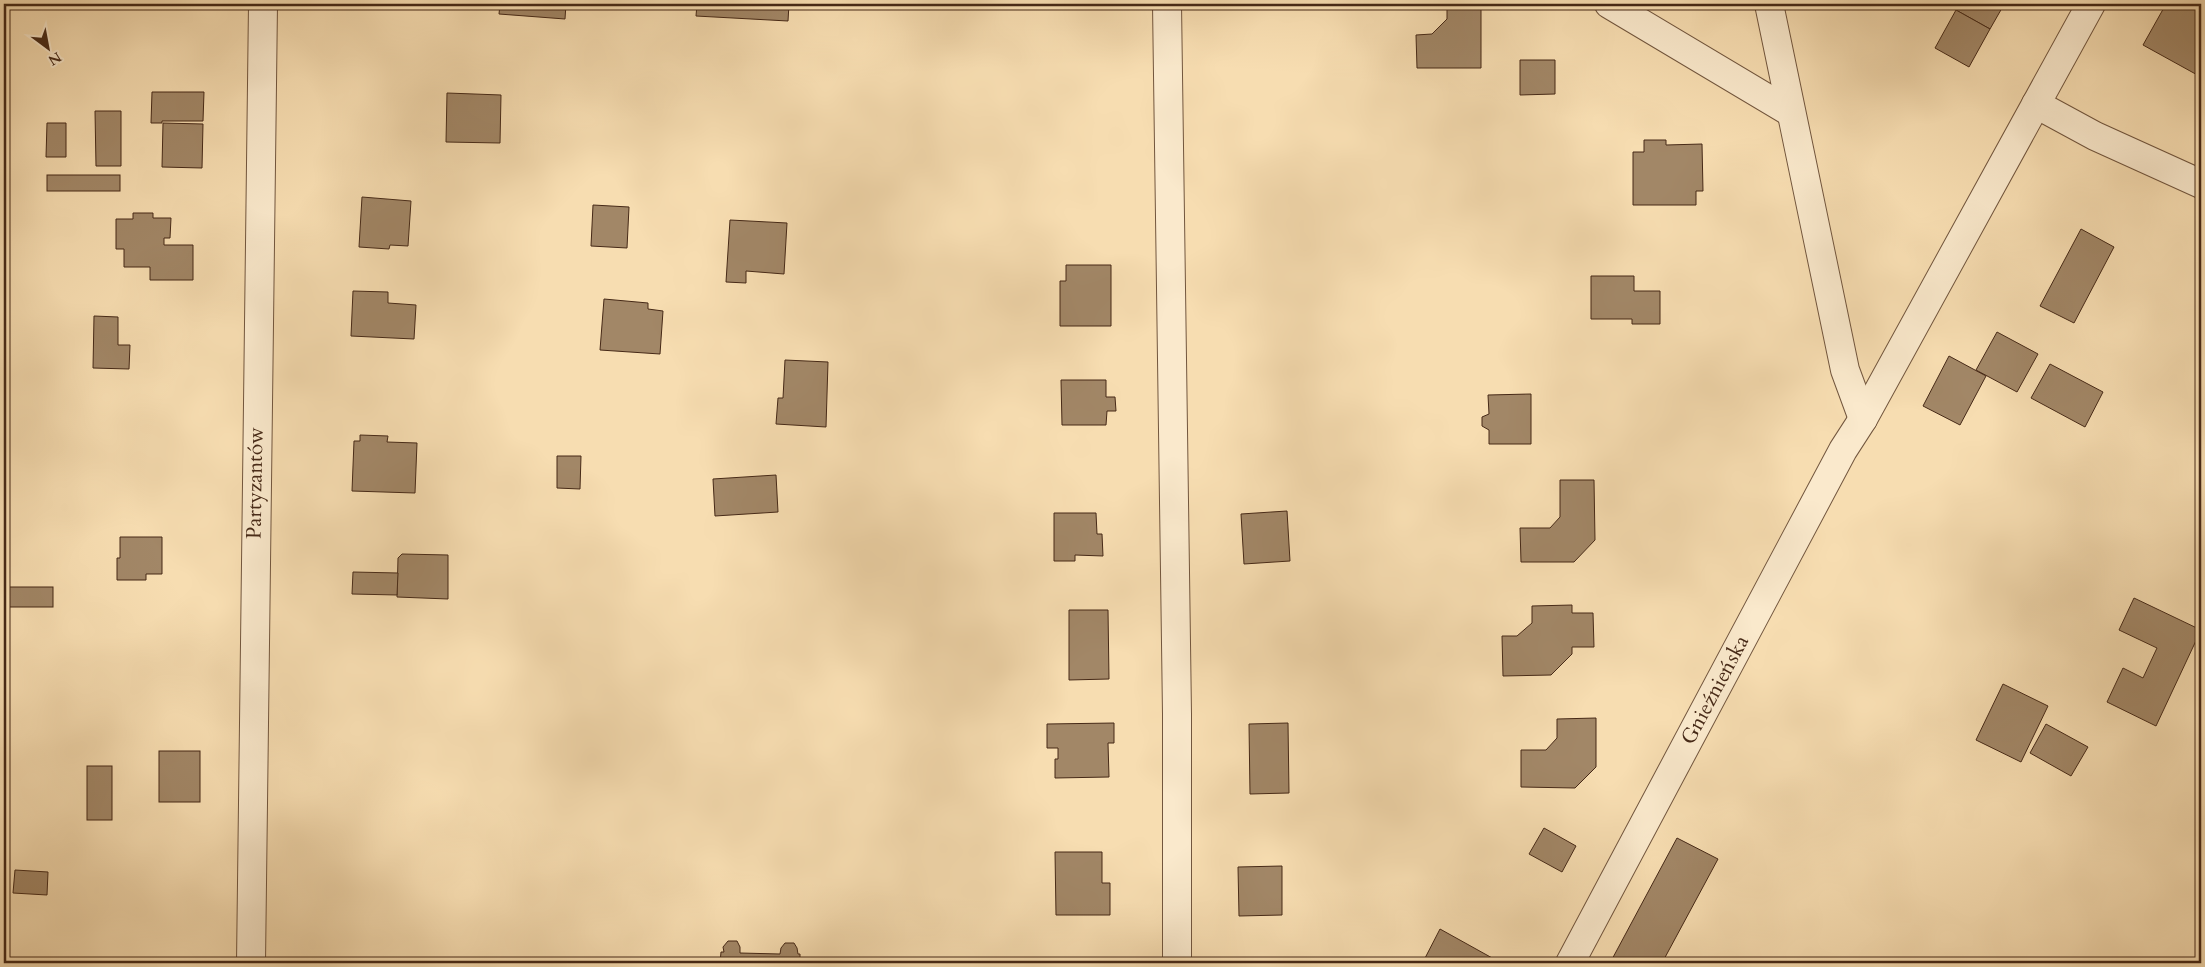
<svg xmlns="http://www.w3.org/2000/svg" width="2205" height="967" font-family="Cardo,serif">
<rect width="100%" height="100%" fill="#f7ddb1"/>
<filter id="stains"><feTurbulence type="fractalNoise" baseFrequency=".004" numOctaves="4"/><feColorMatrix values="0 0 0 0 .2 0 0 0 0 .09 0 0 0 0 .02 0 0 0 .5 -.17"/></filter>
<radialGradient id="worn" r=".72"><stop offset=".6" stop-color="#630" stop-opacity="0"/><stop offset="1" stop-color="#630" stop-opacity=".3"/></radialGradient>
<g fill="#a28767" stroke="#462917">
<polygon points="500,4 566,4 565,19 499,14"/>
<polygon points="697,4 789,4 788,21 696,16"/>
<polygon points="1960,4 1996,4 2002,8 1990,29 1956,10"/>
<polygon points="2166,4 2201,4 2201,77 2143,45"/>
<polygon points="1459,6 1481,9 1481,68 1417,68 1416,35 1432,34 1447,19 1447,9 1456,9"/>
<polygon points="1956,10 1990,29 1969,67 1935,48"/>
<polygon points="1520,60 1555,60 1555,94 1520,95"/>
<polygon points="152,92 204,92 203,121 162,121 162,123 151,123"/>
<polygon points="447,93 501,95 500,143 446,142"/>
<polygon points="95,111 121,111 121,166 96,166"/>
<polygon points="47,123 66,123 66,157 46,157"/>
<polygon points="163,123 203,124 202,168 162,167"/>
<polygon points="1644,140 1666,140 1666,145 1702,144 1703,191 1696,191 1696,205 1633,205 1633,152 1644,152"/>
<rect x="47" y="175" width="73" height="16"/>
<polygon points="362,197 411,201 408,246 390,245 389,249 359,247"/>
<polygon points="593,205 629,207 627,248 591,246"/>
<polygon points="133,213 153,213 153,218 171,218 170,238 164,238 164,245 193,245 193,280 150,280 150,267 124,267 124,249 116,249 116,219 133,219"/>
<polygon points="730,220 787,223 784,274 746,271 746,283 726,282"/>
<polygon points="2081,229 2114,247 2074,323 2040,306"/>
<polygon points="1066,265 1111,265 1111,326 1060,326 1060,281 1066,281"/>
<polygon points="1591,276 1634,276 1634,291 1660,291 1660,324 1632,324 1632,319 1591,319"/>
<polygon points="353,291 388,292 388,303 416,305 414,339 351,336"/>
<polygon points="604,299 648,303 648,309 663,311 660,354 600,350"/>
<polygon points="94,316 118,317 118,345 130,345 129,369 93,368"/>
<polygon points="1997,332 2038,354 2017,392 1976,370"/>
<polygon points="1949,356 1986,376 1960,425 1923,406"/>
<polygon points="785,360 828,362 826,427 776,424 778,398 783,398"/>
<polygon points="2050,364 2103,392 2085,427 2031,398"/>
<polygon points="1061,380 1106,380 1106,397 1115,397 1116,411 1107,411 1106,425 1062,425"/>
<polygon points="1531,394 1531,444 1489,444 1489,430 1482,426 1482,417 1489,414 1488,395"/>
<polygon points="360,435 388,436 387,442 417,443 415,493 352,491 354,441 360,441"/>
<polygon points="557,456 581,456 580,489 557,488"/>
<polygon points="776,475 778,512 715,516 713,479"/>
<polygon points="1560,480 1594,480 1595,540 1574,562 1521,562 1520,528 1550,528 1560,517"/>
<polygon points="1287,511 1290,561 1244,564 1241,514"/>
<polygon points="1054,513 1096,513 1097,534 1102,534 1103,556 1075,555 1075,561 1054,561"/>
<polygon points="120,537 162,537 162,574 146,574 146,580 117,580 117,558 120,558"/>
<polygon points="402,554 448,555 448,599 397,597 398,558"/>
<polygon points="353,572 398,573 397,595 352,594"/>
<rect x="8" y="587" width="45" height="20"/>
<polygon points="2134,598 2201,630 2156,726 2107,702 2123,668 2143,678 2157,648 2119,630"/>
<polygon points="1572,605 1572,613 1593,613 1594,647 1572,647 1572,654 1551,675 1503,676 1502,636 1517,636 1532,623 1532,606"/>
<polygon points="1069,610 1108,610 1109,679 1069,680"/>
<polygon points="2003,684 2048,706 2021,762 1976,740"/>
<polygon points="1596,718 1596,767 1575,788 1521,787 1521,750 1546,750 1557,738 1557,719"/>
<polygon points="1114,723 1114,743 1108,743 1109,777 1055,778 1055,759 1058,759 1058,748 1047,748 1047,724"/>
<polygon points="1288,723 1289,793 1250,794 1249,724"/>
<polygon points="2046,724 2088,747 2071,776 2030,753"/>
<rect x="159" y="751" width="41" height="51"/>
<rect x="87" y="766" width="25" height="54"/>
<polygon points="1544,828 1576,846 1562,872 1529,854"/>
<polygon points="1677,838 1718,859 1662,963 1610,963"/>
<polygon points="1055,852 1102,852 1102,883 1110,883 1110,915 1056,915"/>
<polygon points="1282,866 1282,915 1239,916 1238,867"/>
<polygon points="15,870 48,872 47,895 13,893"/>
<polygon points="1440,929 1494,959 1491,963 1423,962"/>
<polygon points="728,941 737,941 740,947 740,953 780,954 781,948 785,943 794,943 797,948 798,954 800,954 800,963 720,963 721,952 724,952 723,947"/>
</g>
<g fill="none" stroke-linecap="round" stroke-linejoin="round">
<defs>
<g id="minor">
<polyline points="1167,4 1177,714 1177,963"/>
<polyline points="1609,4 1790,112"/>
<polyline points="1769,4 1845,370 1863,419"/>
<polyline points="2036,104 2095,136 2201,184"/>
<polyline points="251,963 263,4"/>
<polyline points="1570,963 1843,450 1863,419 2091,4"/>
</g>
</defs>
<use href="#minor" stroke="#72563e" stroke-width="30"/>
<use href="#minor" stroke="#fae9cc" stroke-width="28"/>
</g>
<g text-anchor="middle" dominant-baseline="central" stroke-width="4" stroke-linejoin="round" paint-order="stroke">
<g font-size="21" fill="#462917" stroke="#fae9cc">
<text transform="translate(255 483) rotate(-89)">Partyzantów</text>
<text transform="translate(1715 690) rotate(-62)">Gnieźnieńska</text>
</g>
</g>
<rect width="2205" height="967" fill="none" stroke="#f7ddb1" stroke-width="20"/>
<rect x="5" y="5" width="2195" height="957" fill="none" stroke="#462917" stroke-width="2.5"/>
<rect x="10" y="10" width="2185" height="947" fill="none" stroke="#462917"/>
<g transform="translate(48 48) rotate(148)" stroke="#fae9cc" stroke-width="4" paint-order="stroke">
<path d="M0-4L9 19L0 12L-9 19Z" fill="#462917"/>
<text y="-8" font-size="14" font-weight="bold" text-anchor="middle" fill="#462917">N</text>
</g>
<rect width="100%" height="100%" filter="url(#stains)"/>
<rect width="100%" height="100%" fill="url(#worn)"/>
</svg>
